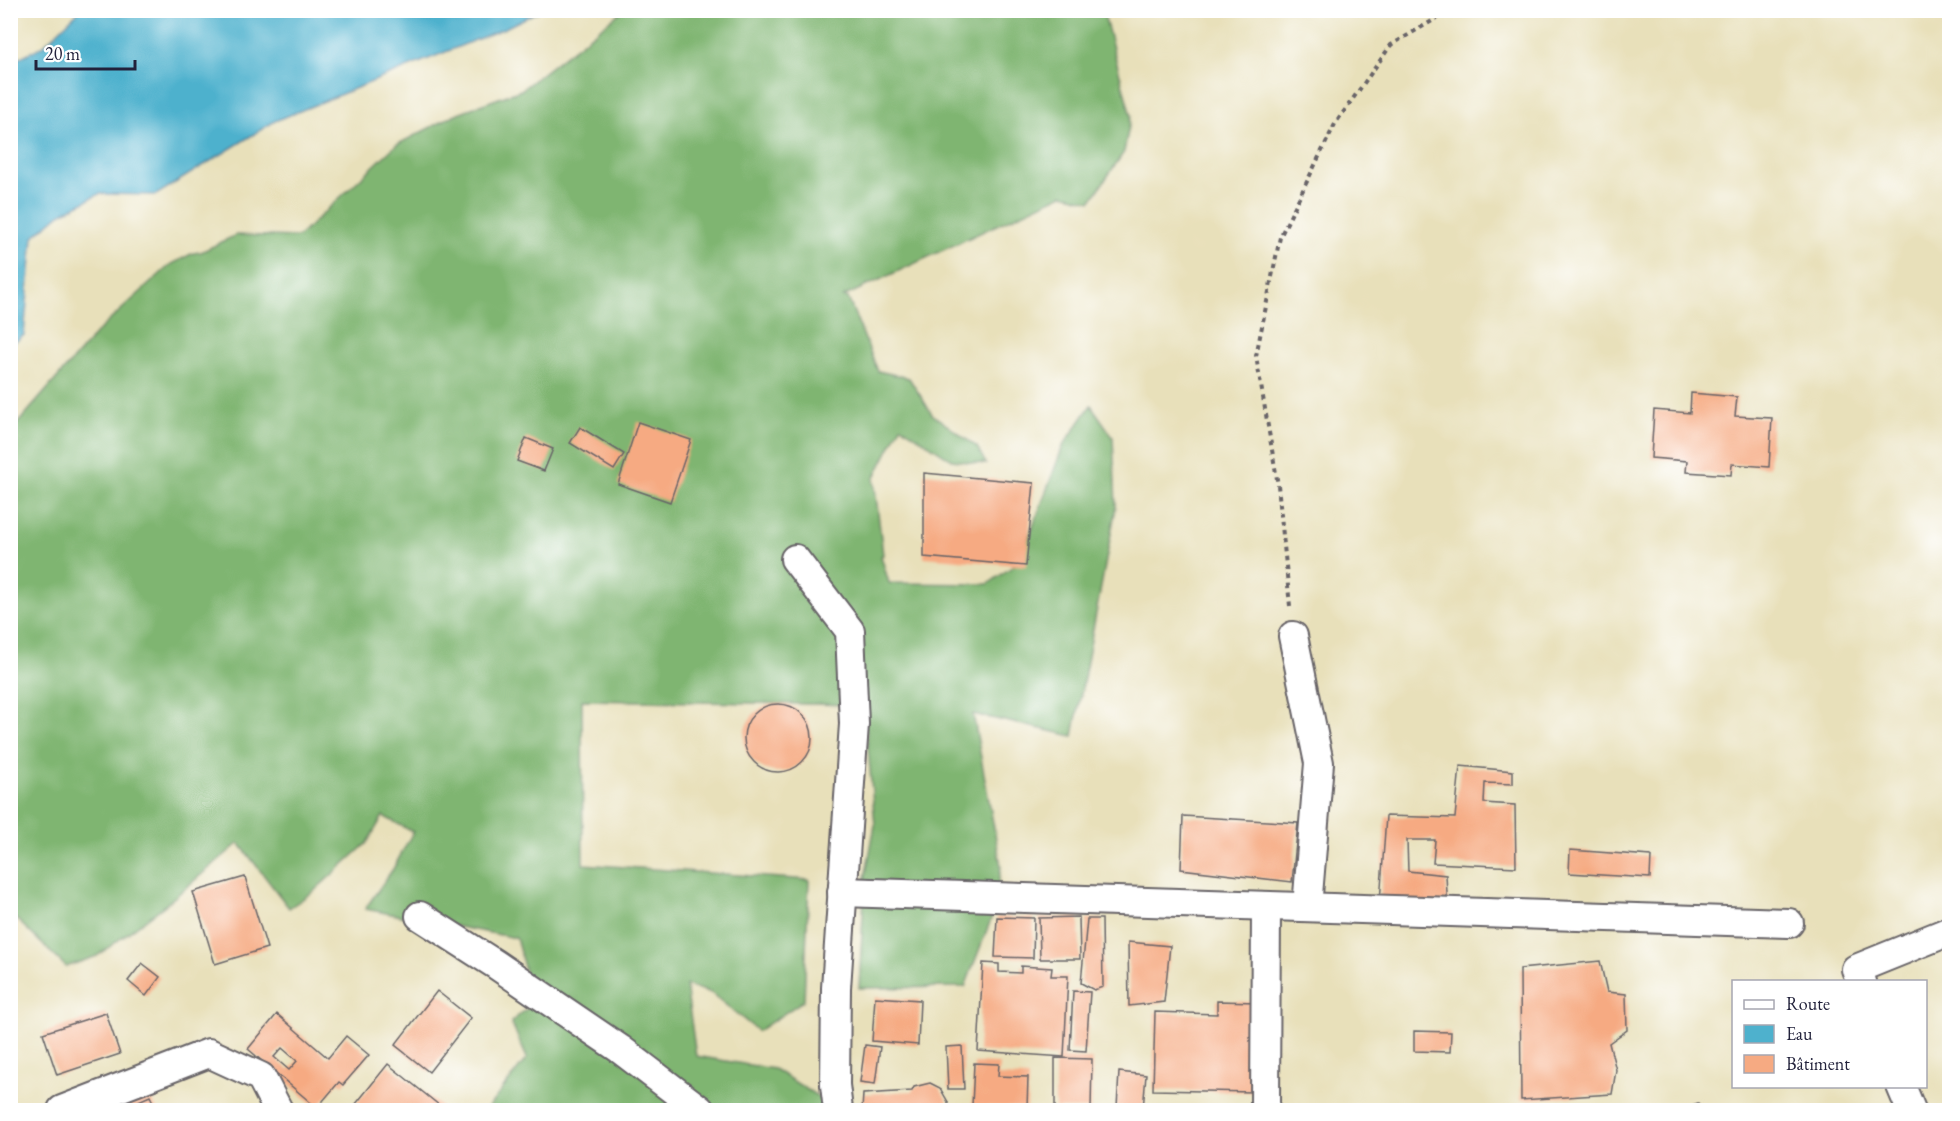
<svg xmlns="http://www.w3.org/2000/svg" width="1960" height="1121" font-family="'EB Garamond',serif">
<rect width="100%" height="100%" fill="#fff"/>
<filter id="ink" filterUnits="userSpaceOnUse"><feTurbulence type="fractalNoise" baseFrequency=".0167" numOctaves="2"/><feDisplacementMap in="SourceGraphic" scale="12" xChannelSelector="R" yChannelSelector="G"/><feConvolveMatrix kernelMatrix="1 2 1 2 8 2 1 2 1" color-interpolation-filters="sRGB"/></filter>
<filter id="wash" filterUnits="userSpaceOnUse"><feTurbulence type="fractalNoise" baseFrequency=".008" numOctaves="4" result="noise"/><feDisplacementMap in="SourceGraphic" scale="24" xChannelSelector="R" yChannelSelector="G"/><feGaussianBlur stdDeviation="1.35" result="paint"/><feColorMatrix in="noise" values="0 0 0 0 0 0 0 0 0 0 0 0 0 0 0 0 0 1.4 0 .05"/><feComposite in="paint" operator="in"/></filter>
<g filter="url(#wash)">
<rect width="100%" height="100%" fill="#e8e0ba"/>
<polygon fill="#7fb571" stroke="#506c56" stroke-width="1.5" points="622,11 1103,11 1131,116 1124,152 1091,201 1063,194 843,297 848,298 878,371 909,378 932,414 977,447 986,464 952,460 901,426 874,479 883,555 881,556 889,583 988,584 1020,561 1063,446 1091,405 1113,437 1116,507 1073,736 973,714 1001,866 995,909 965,987 859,988 865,878 875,825 864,705 582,700 583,864 809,880 804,1000 758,1031 711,993 686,985 696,1056 774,1069 840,1110 486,1110 527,1058 511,1022 529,1007 535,1008 516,938 365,909 393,869 413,832 383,816 367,843 313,892 289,908 239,843 164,906 97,956 66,967 11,914 10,432 98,331 170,265 193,253 201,252 236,235 298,237 396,145 458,113 521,90"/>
<polygon fill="#4eb1cd" stroke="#386a84" stroke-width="1.5" points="79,11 79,10 539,11 505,28 275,121 156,195 99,194 60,214 33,237 24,335 11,345 11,62 43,46"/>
<g id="blocks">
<g fill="#f6aa82" fill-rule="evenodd">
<polygon points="1691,393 1737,397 1735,416 1772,418 1769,467 1732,464 1731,475 1686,472 1687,461 1651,458 1654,410 1690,413"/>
<polygon points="638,422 691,440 670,502 618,484"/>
<polygon points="580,427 624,454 614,470 570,443"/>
<polygon points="526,438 553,449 544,471 517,461"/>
<polygon points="924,473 1034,483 1026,566 924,557"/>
<circle cx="778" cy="738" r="34"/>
<polygon points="1460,766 1513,771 1513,784 1485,783 1484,803 1515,805 1516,867 1433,863 1435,840 1407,840 1408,871 1446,875 1448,912 1380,902 1386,816 1455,818"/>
<polygon points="1183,816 1298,823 1292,882 1181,869"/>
<polygon points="1570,850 1651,856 1650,878 1569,873"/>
<polygon points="245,877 267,948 215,964 193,892"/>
<polygon points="997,917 1034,918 1033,958 995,957"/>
<polygon points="1079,917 1080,959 1040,959 1039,918"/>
<polygon points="1087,919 1102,919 1103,987 1094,990 1081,983"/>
<polygon points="1128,942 1170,946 1164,1002 1129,1006"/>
<polygon points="1600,961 1607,992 1626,994 1627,1030 1609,1043 1616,1070 1612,1094 1521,1100 1520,969"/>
<polygon points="142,963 160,977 146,996 128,981"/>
<polygon points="983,963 999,964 999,972 1021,973 1021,966 1052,968 1051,976 1068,976 1064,1057 978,1051"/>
<polygon points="437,991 471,1018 429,1072 395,1045"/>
<polygon points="1073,991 1090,992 1086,1051 1070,1050"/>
<polygon points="875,997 920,1000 918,1045 872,1041"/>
<polygon points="1217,1001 1257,1002 1254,1092 1153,1090 1155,1012 1217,1014"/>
<polygon points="106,1013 120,1054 57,1075 43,1033"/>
<path d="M277,1014L328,1058L346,1036L369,1055L343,1085L339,1082L317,1108L248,1049ZM282,1048L297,1061L289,1070L274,1057Z"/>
<polygon points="1414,1031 1451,1032 1450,1052 1414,1051"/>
<polygon points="865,1045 880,1047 875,1084 860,1082"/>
<polygon points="962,1046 964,1089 948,1089 946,1047"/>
<polygon points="1055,1058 1092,1059 1091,1109 1055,1109"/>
<polygon points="974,1063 999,1064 998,1076 1028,1077 1027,1108 972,1106"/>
<polygon points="388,1064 445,1110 351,1110"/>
<polygon points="1119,1072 1146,1075 1143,1109 1117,1107"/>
<polygon points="930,1083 940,1088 948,1102 948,1110 862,1110 863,1094 912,1091 914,1087"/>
<polygon points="150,1096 157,1110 118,1110"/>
<polygon points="1698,1103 1701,1110 1678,1110"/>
</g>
</g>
</g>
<g filter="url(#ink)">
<use href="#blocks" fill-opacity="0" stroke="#676467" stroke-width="1.5"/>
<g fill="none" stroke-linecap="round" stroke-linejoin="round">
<defs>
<g id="minor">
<polyline points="795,559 850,631 854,724 836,988 835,1085 838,1110"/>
<polyline points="1293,636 1319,763 1307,907"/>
<polyline points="842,892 1789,923"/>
<polyline points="420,916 495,964 620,1049 700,1110"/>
<polyline points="1861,982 1856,969 1950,931"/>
<polyline points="1901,1086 1911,1110"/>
<polyline points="62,1110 209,1053 261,1077 278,1110"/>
<polyline points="1265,1110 1266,906"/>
</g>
</defs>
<use href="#minor" stroke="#676467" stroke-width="32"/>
<polyline stroke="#676467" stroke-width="4" stroke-dasharray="4.5 4.5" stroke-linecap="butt" points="1290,606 1278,485 1256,356 1280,237 1335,124 1391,45 1451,10"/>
<use href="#minor" stroke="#fff" stroke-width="28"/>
</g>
</g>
<rect width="1960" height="1121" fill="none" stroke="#fff" stroke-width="36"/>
<rect x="1732" y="980" width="195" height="108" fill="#ffffff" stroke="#a7a7b1" stroke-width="1.5"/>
<rect x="1744" y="1000" width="30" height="9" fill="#ffffff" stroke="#a7a7b1" stroke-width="1.5"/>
<text x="1786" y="1010" font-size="18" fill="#22223b">Route</text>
<rect x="1744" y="1025" width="30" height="18" fill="#4eb1cd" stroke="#a7a7b1" stroke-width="1.5"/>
<text x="1786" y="1040" font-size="18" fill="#22223b">Eau</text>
<rect x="1744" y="1055" width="30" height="18" fill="#f6aa82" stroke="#a7a7b1" stroke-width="1.5"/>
<text x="1786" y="1070" font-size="18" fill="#22223b">Bâtiment</text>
<path d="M36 60v9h99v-9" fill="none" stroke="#22223b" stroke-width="3"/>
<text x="45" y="60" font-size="18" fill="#22223b" stroke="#ffffff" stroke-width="4.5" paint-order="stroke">20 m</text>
</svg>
